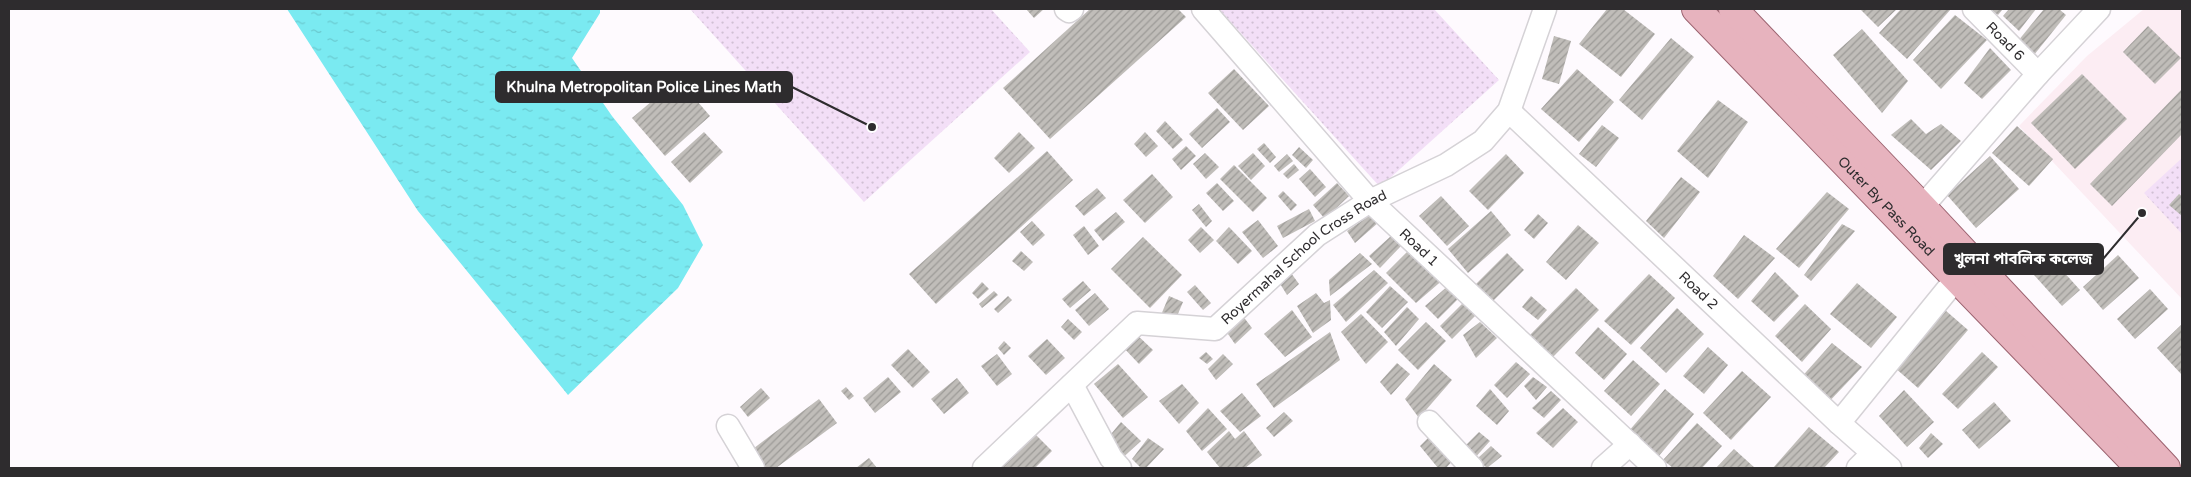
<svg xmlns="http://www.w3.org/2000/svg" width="2191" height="477" font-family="'Varela Round','Noto Sans Bengali',sans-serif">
<defs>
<pattern id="green-dots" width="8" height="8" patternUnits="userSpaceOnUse" patternTransform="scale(1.25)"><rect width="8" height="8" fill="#f3dff7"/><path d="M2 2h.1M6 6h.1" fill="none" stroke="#d1c0d4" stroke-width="1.8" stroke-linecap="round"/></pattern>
<pattern id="water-ripples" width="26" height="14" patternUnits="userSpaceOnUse" patternTransform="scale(1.25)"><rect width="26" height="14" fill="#7aeaf1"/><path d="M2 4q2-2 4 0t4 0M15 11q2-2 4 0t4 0" fill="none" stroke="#6ac9cf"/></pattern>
<pattern id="building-hatch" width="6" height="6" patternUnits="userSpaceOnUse" patternTransform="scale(1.25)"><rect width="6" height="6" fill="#c0bdb9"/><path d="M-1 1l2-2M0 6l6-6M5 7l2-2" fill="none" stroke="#9c9a97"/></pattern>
</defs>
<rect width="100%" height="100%" fill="#fefafe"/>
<polygon fill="#fcedf3" points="2144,9 2182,9 2182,299 2019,126 2087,56"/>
<g fill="url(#green-dots)">
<polygon points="690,9 991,9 1030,52 864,202"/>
<polygon points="1219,9 1434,9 1499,80 1380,187"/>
<polygon points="2182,158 2182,234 2144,193"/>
</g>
<polygon fill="url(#water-ripples)" points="287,9 600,9 600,13 572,58 612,116 683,205 703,245 678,288 568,395 418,211"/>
<g fill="url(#building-hatch)">
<polygon points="1026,9 1044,9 1034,18"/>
<polygon points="1090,9 1178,9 1186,17 1050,139 1003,88"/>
<polygon points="1607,9 1623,9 1655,34 1621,77 1579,44"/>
<polygon points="1860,9 1897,9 1878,27"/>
<polygon points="1901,9 1951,9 1907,59 1879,33"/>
<polygon points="1990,9 2003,9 1998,15"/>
<polygon points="2009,9 2036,9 2019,31 2003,16"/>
<polygon points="2044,9 2059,9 2066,15 2034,55 2018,41"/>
<polygon points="1955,15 1987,40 1941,89 1913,60"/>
<polygon points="2148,26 2181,58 2155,84 2123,52"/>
<polygon points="1862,29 1908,81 1882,113 1833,55"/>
<polygon points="1554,36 1571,41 1559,84 1542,79"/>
<polygon points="1671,38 1694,57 1642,120 1619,100"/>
<polygon points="1990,48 2011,70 1982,99 1964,83"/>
<polygon points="1234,69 1269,106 1243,130 1208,93"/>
<polygon points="1577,69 1614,102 1579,142 1541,109"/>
<polygon points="2082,74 2127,119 2075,169 2031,123"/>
<polygon points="678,79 710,116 665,156 632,118"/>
<polygon points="2182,89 2182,134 2112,206 2090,184"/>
<polygon points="1718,100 1748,122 1708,178 1677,151"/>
<polygon points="1217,108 1230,122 1202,148 1189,134"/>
<polygon points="1911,119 1926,134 1941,124 1961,141 1931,170 1891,135"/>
<polygon points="1165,121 1183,140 1173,149 1156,131"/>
<polygon points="1602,125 1619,138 1596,167 1579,154"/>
<polygon points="2017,126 2053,159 2029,186 1992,153"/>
<polygon points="704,132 723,152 690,183 671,162"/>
<polygon points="1019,132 1035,148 1009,173 994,158"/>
<polygon points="1145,132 1158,146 1146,157 1134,144"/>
<polygon points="1264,143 1276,157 1270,163 1257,149"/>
<polygon points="1186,146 1196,156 1181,170 1172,159"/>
<polygon points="1299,147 1313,160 1306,168 1292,155"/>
<polygon points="1047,151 1073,180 936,304 909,274"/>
<polygon points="1205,153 1219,167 1206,179 1193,164"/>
<polygon points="1253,153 1265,166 1251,180 1238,166"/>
<polygon points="1287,154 1293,161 1279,172 1274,166"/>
<polygon points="1506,154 1524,173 1488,210 1469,191"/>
<polygon points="1990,156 2019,189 1976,228 1947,195"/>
<polygon points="1294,164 1299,170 1288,179 1283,174"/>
<polygon points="1234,165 1267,198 1253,212 1220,179"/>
<polygon points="1310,169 1326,187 1315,197 1299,179"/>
<polygon points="1152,174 1173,197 1145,223 1123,200"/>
<polygon points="1681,177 1700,192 1664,238 1646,221"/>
<polygon points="1217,183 1234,201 1223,211 1206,193"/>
<polygon points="1337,183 1349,196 1325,219 1313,205"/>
<polygon points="1097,188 1106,198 1084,216 1075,206"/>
<polygon points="1283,191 1297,205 1291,211 1278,196"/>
<polygon points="1827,192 1849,209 1799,268 1776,249"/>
<polygon points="2179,194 2182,196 2182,216 2169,205"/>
<polygon points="1441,196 1469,226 1447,246 1419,216"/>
<polygon points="1199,204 1212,221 1206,227 1192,210"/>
<polygon points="1309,209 1315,221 1283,238 1277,226"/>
<polygon points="1491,211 1511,235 1468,273 1448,249"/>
<polygon points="1116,212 1125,222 1103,241 1094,230"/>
<polygon points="1538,214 1548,223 1534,239 1524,230"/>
<polygon points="1370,215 1379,222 1355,243 1347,231"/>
<polygon points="1258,220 1278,246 1263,258 1242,232"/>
<polygon points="1032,221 1045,235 1033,246 1020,232"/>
<polygon points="1842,224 1855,231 1811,281 1804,275"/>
<polygon points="1578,225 1599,243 1566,280 1546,262"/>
<polygon points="1084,226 1099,246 1088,255 1073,235"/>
<polygon points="1201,227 1214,240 1200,253 1188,240"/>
<polygon points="1229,227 1252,251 1238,264 1216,241"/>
<polygon points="1744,235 1775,258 1738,299 1713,276"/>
<polygon points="1391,236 1402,245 1380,268 1369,256"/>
<polygon points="1143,237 1182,275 1150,308 1111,269"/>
<polygon points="1413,246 1445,278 1416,303 1386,273"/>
<polygon points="2043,249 2080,290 2062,306 2025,265"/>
<polygon points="1021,251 1033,262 1024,271 1012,261"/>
<polygon points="1360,253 1372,264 1330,296 1329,280"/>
<polygon points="1507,253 1524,270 1491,303 1474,286"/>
<polygon points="2118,255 2139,278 2103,310 2083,287"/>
<polygon points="1374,270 1388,283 1346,322 1333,305"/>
<polygon points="1775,272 1799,296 1774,322 1751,301"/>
<polygon points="1291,273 1299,284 1287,295 1279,282"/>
<polygon points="1649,274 1675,298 1631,345 1604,321"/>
<polygon points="1083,281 1091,290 1070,308 1062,299"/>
<polygon points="982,282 989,289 978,299 972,293"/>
<polygon points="1857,283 1897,317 1871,348 1830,314"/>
<polygon points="1195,285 1211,303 1203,310 1187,292"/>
<polygon points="1449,285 1460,297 1438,319 1425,306"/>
<polygon points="1390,286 1408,302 1382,328 1366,312"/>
<polygon points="1576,288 1599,310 1552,358 1529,336"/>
<polygon points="2150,289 2168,309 2135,339 2117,319"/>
<polygon points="994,291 998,295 982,308 979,304"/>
<polygon points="1095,293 1109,309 1089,326 1075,310"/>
<polygon points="1316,293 1324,303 1330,300 1331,320 1313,333 1297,306"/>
<polygon points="1008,296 1012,300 998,313 994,309"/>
<polygon points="1169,296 1183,302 1175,321 1161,315"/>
<polygon points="1531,296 1547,310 1538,320 1522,307"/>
<polygon points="1464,302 1478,313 1452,339 1440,326"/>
<polygon points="1805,304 1831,329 1802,362 1775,336"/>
<polygon points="1407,307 1419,319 1396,346 1384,332"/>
<polygon points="1677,308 1704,334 1666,373 1640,348"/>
<polygon points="1292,310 1312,337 1285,357 1264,334"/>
<polygon points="1945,310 1968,330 1918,388 1894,367"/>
<polygon points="1239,311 1252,328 1235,344 1223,327"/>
<polygon points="1361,314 1388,342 1366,364 1341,332"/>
<polygon points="1068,319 1082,332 1074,340 1061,327"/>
<polygon points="1426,322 1446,341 1418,370 1398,350"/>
<polygon points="1480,322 1497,338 1476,358 1463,335"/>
<polygon points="2182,324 2182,375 2157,348"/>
<polygon points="1598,327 1627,354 1604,380 1575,353"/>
<polygon points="1330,332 1340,360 1274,408 1256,384"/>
<polygon points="1135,333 1153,350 1139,364 1121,345"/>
<polygon points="1047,339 1065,358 1046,375 1028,356"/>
<polygon points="1004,341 1011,348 1004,355 998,348"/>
<polygon points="1832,343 1862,367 1824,407 1798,381"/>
<polygon points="1708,347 1728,365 1704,394 1683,376"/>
<polygon points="908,349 930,372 913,388 891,365"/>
<polygon points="1206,352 1213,359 1207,364 1199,358"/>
<polygon points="1982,352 1998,367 1958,409 1942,394"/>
<polygon points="997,354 1012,374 997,386 981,366"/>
<polygon points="1223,354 1233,364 1216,380 1208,369"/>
<polygon points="1633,360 1660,384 1631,416 1604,391"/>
<polygon points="1516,362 1530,374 1507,398 1494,385"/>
<polygon points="1397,363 1410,374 1391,395 1380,382"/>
<polygon points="1118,364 1148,397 1123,418 1094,384"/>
<polygon points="1434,364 1452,380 1419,418 1405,399"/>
<polygon points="1742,371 1771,397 1731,440 1703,413"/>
<polygon points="888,377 901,392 875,413 863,398"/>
<polygon points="1533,377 1547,387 1536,400 1524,386"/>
<polygon points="957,378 969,393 944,414 931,399"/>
<polygon points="1182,384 1199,403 1179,424 1159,401"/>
<polygon points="846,387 854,396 849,400 841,391"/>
<polygon points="761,388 770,398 748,417 740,407"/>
<polygon points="1490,389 1509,411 1497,425 1476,406"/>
<polygon points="1665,389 1694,414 1658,457 1628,432"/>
<polygon points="1904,390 1934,422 1907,447 1879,416"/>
<polygon points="1551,391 1561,400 1544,418 1532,408"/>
<polygon points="1242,393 1261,416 1240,432 1220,411"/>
<polygon points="819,399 837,423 776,468 743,468 737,461"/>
<polygon points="1994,402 2011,421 1979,449 1962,430"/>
<polygon points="1208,408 1227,429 1202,451 1186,431"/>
<polygon points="1563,408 1578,422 1553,448 1536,433"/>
<polygon points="1284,412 1293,421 1274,437 1266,428"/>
<polygon points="1121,422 1141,441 1118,462 1102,445"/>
<polygon points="1697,423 1722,446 1702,468 1673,468 1663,460"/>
<polygon points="1809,427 1839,452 1824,468 1773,468"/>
<polygon points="1229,431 1235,439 1244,431 1262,455 1245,468 1220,468 1207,452"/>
<polygon points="1033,432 1052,451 1035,468 999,468"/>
<polygon points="1479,432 1490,441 1473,460 1461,450"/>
<polygon points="1931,433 1943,444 1928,458 1919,448"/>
<polygon points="1431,435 1455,458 1446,468 1438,468 1420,446"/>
<polygon points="1148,438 1164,449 1146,468 1141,468 1132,459"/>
<polygon points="1491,446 1502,456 1487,468 1477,459"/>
<polygon points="1734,449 1755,468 1716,468"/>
<polygon points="869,458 877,468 856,468"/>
</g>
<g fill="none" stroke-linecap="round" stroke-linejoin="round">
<defs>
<g id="minor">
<polyline points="1066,9 1069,11 1072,9"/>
<path id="s1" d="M1203,9L1370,201L1655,468"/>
<path id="s2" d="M1974,9L2038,74"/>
<path id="s3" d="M1509,111L1839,423L1890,468"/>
<polyline points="1922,207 2038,74 2099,9"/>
<polyline points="1072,385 1111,458 1120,468"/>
<polyline points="1429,422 1472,468"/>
<polyline points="1839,423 1956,279"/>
<polyline points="728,426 753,468"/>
<path id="s4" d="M984,468L1137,323L1215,329L1317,235L1370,201L1446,165L1483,141L1509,111L1545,9"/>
<polyline points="1603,468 1630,444"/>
<polyline points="1858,468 1873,453"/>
</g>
<g id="major">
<path id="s5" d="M1696,9L2140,468"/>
<polyline points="1733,9 1922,207 2166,468"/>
</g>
</defs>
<use href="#minor" stroke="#d5d2d6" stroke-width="25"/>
<use href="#major" stroke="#9c6370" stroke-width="30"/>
<use href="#minor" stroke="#fff" stroke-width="22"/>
<use href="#major" stroke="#e7b3be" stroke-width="28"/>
</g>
<g text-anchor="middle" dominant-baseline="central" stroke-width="4" stroke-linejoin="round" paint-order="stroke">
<g font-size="14" fill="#2e2c2e" stroke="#fff">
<text stroke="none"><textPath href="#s2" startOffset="45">Road 6</textPath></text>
<text stroke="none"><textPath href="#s5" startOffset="274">Outer By Pass Road</textPath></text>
<text stroke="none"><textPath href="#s1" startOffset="322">Road 1</textPath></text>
<text stroke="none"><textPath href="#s4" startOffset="404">Royermahal School Cross Road</textPath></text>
<text stroke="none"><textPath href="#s3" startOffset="261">Road 2</textPath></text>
</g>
</g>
<path fill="none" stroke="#2e2c2e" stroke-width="2" d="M872 127L792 87M2142 213L2103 259"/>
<g fill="#2e2c2e" stroke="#fff" stroke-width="2">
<circle cx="872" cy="127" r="5"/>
<circle cx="2142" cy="213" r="5"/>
</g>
<g fill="#2e2c2e" stroke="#2e2c2e" stroke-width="2">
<rect x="496" y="72" width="296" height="30" rx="5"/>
<rect x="1944" y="244" width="159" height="30" rx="5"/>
</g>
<g font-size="15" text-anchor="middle" font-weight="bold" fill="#fff">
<text x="644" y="92">Khulna Metropolitan Police Lines Math</text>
<text x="2023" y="264">খুলনা পাবলিক কলেজ</text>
</g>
<rect width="2191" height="477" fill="none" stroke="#2e2c2e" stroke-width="20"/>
</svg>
